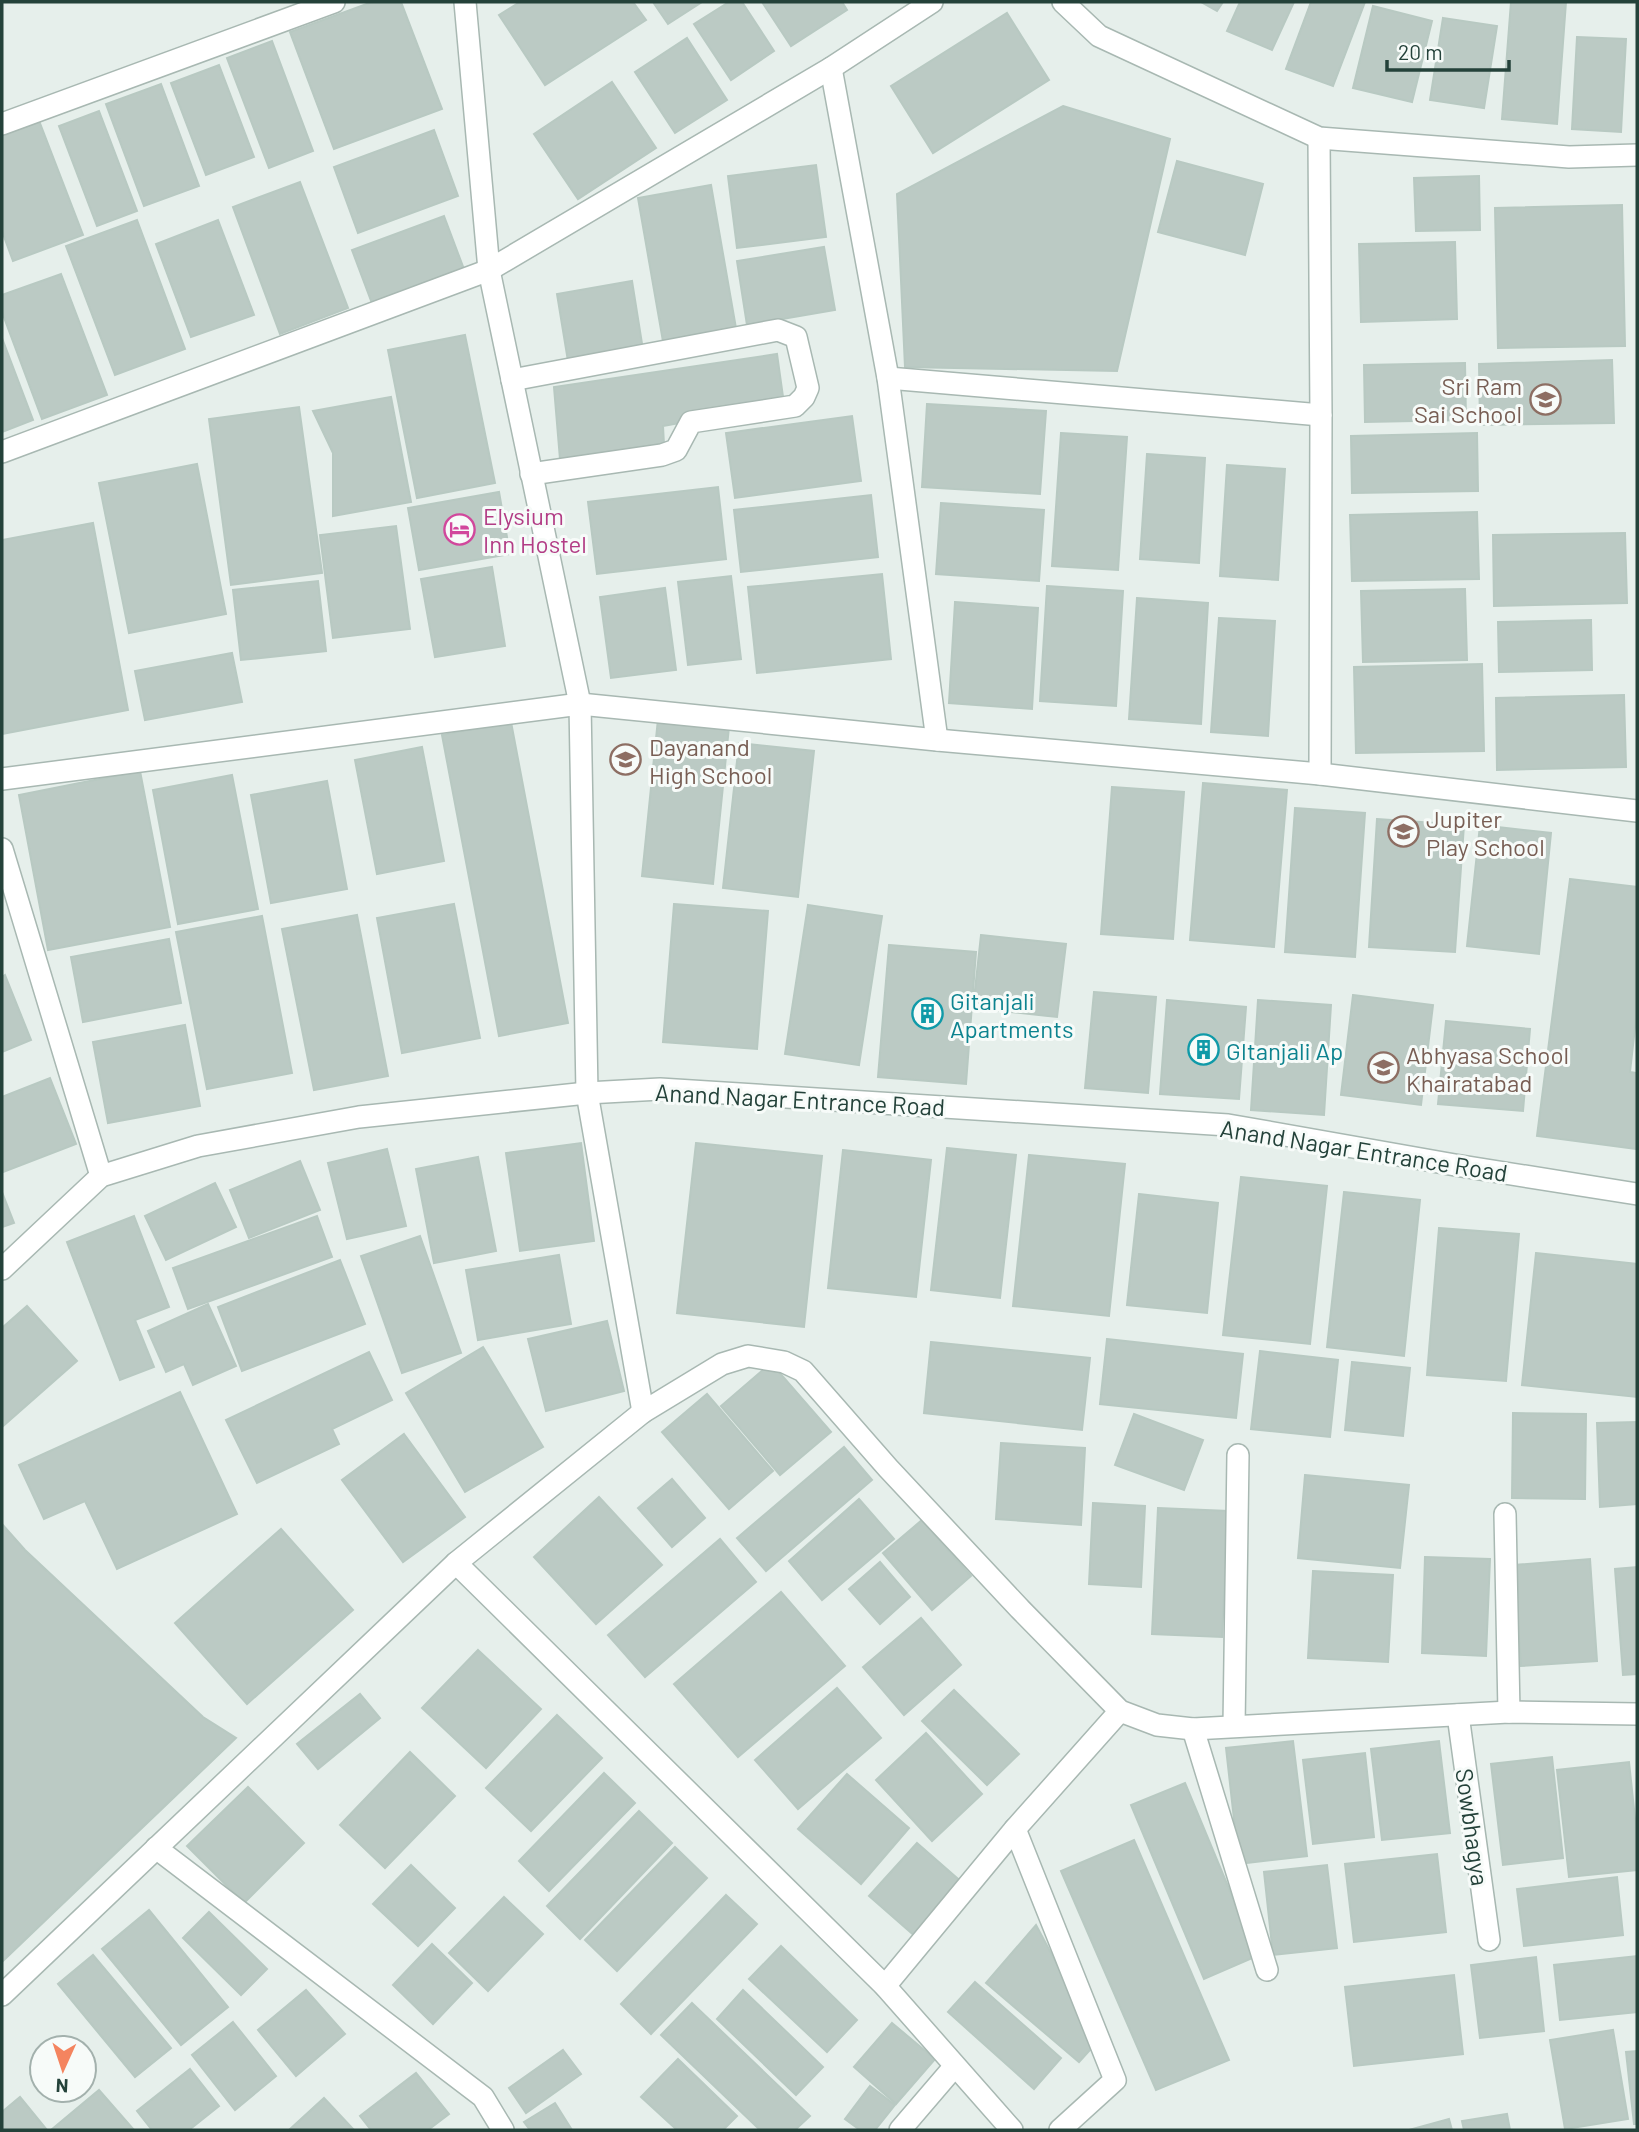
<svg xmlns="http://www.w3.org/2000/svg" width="1639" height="2132" font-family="Barlow,sans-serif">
<rect width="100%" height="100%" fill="#e6efeb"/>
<g fill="#bbcac4" stroke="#b8c9c2" stroke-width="2">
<polygon points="372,2 401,2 442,109 334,149 290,32"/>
<polygon points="520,2 633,2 646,20 545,85 499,15"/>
<polygon points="653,2 702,2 668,24"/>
<polygon points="729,2 742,2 774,51 731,80 694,24"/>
<polygon points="762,2 842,2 847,10 791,46"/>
<polygon points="1201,2 1223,2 1217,11"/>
<polygon points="1240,2 1294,2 1272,50 1227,31"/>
<polygon points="1311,2 1365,2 1333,86 1286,69"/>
<polygon points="1511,2 1566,2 1557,124 1502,119"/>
<polygon points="1373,6 1432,21 1412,102 1353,88"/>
<polygon points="1007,13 1049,80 933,153 891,86"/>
<polygon points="1443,18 1497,26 1484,108 1430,100"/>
<polygon points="1577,37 1626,39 1621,132 1572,129"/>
<polygon points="687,38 727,100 675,133 635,72"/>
<polygon points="272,41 313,151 269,168 227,58"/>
<polygon points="219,65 254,157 206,175 171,83"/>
<polygon points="612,82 656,148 578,199 534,134"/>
<polygon points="161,84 199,186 144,206 106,104"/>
<polygon points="1063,106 1170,139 1117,371 905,367 897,194"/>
<polygon points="99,111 137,211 97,226 59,126"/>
<polygon points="38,118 83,235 13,261 2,231 2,131"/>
<polygon points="434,130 458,196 358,233 334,167"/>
<polygon points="1177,161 1263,184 1245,255 1158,232"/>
<polygon points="816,165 826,237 737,248 728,176"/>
<polygon points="1479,176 1480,230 1416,231 1414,178"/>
<polygon points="300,182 348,308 280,334 233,207"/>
<polygon points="711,185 737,334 664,347 638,198"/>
<polygon points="1622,205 1625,346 1498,348 1495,208"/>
<polygon points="444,216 465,272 373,306 352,250"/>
<polygon points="137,220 185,349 115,375 66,246"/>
<polygon points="218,220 254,315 191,337 156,244"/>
<polygon points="1455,242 1457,319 1361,322 1359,244"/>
<polygon points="824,247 835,310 747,325 737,261"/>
<polygon points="61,274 107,395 42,419 2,312 2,295"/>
<polygon points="632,281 643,350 568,361 557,294"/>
<polygon points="465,335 495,483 417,498 388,350"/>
<polygon points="2,338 33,420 2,432"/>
<polygon points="777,354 784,404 663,426 664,445 560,459 554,387"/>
<polygon points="1612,360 1614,423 1480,425 1479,364"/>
<polygon points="1465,363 1466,420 1365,422 1364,365"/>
<polygon points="391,397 411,502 333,516 333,453 313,411"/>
<polygon points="927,404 1046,411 1040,494 922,487"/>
<polygon points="299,407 322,573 231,585 209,419"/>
<polygon points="852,416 861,481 735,498 726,433"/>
<polygon points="1061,433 1127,437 1118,570 1052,566"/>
<polygon points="1477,433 1478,491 1352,493 1351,436"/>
<polygon points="1147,454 1205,458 1199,563 1140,559"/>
<polygon points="197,464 226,614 129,633 99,483"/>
<polygon points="1227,465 1285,469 1278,580 1220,576"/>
<polygon points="718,487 726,559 597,574 588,502"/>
<polygon points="499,492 510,554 419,570 408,508"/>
<polygon points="871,495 878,557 741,572 734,510"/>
<polygon points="941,503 1044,510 1039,581 936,574"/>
<polygon points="1477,512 1479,579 1352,581 1350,515"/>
<polygon points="93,523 128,710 2,734 2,540"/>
<polygon points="396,526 410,629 333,638 320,535"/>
<polygon points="1625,533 1627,603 1494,606 1493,535"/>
<polygon points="492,567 505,646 435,657 421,579"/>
<polygon points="882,574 891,659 757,673 748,587"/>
<polygon points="731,576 741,659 688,665 678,582"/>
<polygon points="318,581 326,651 241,660 233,590"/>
<polygon points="1047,586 1123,591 1116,706 1040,701"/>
<polygon points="665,588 676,670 611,678 600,597"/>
<polygon points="1465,589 1467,660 1363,662 1361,591"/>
<polygon points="1137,598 1208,603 1201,724 1129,719"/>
<polygon points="955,602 1038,608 1032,709 949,703"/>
<polygon points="1219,618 1275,621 1268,736 1211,732"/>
<polygon points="1591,620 1592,670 1499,672 1498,622"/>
<polygon points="232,653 242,702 145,720 135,671"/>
<polygon points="1482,664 1484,751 1356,753 1354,667"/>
<polygon points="1624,695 1626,767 1497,770 1496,698"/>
<polygon points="658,719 729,727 713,884 642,876"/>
<polygon points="511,722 568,1023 499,1036 442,735"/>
<polygon points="739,743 814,751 798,897 723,888"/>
<polygon points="422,747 444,861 377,874 355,760"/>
<polygon points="140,771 170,927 48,950 19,795"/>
<polygon points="232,775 258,909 178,924 153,790"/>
<polygon points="327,781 347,889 271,903 251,795"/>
<polygon points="1203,783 1287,790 1274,947 1190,940"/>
<polygon points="1112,787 1184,792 1173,939 1101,934"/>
<polygon points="1295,808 1365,813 1355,957 1285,952"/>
<polygon points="1377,819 1464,825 1455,952 1369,947"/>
<polygon points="1480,825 1551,833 1539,954 1467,946"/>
<polygon points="1570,879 1637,887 1637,1010 1630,1072 1637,1073 1637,1149 1537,1136"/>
<polygon points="454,904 480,1038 402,1053 377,918"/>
<polygon points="674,904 768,911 757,1049 663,1042"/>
<polygon points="808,905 882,916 859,1065 785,1054"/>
<polygon points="357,915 388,1076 314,1090 282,929"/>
<polygon points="262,916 292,1073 207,1089 176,932"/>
<polygon points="981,935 1066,944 1057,1017 973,1008"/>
<polygon points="169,939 181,1003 83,1022 71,957"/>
<polygon points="889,945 976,952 966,1084 878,1077"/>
<polygon points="5,975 31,1040 2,1052 2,977"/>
<polygon points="1094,992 1156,997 1148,1093 1085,1088"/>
<polygon points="1353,995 1433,1005 1421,1105 1341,1095"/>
<polygon points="1167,1000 1246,1007 1239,1099 1160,1094"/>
<polygon points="1258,1000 1331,1005 1324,1115 1251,1110"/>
<polygon points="1446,1021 1530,1029 1523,1111 1438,1104"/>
<polygon points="185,1025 200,1106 108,1123 93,1042"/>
<polygon points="50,1078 76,1144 3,1172 2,1097"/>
<polygon points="581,1143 594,1241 520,1251 506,1153"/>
<polygon points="696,1143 822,1156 804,1327 677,1313"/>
<polygon points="947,1148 1016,1155 1000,1298 931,1290"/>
<polygon points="387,1149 406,1226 347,1239 328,1163"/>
<polygon points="843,1150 931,1160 916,1297 828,1288"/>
<polygon points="1029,1155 1125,1164 1109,1316 1013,1306"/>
<polygon points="478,1157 496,1251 434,1263 416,1169"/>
<polygon points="300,1161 320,1210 249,1238 230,1190"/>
<polygon points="1241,1177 1327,1186 1310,1344 1223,1335"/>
<polygon points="215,1183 236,1227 166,1260 145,1216"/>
<polygon points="2,1192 14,1223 2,1227"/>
<polygon points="1344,1192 1420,1200 1404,1356 1327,1347"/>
<polygon points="1139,1194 1218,1203 1207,1313 1127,1305"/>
<polygon points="134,1216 169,1307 135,1320 154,1367 120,1380 67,1242"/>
<polygon points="317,1216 332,1257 188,1309 173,1268"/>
<polygon points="1439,1228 1519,1234 1506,1381 1427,1375"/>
<polygon points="420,1236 461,1353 402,1373 361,1256"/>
<polygon points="1536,1253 1637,1264 1637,1397 1522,1385"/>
<polygon points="559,1255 571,1324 478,1340 466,1270"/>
<polygon points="340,1260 365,1324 242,1371 218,1307"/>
<polygon points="208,1304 236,1366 193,1385 184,1364 166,1372 148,1331"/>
<polygon points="27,1306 77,1361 2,1427 2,1328"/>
<polygon points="607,1321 624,1391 546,1411 528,1339"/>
<polygon points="1107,1339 1243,1354 1236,1418 1100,1404"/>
<polygon points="931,1342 1090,1358 1082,1430 924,1413"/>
<polygon points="483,1347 543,1447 465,1492 406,1393"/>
<polygon points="1260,1351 1338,1360 1330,1437 1251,1429"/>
<polygon points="369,1352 392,1400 332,1429 339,1444 257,1483 226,1420"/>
<polygon points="1352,1362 1410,1368 1403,1436 1345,1430"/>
<polygon points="771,1363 831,1432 780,1475 721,1406"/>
<polygon points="180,1392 237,1514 117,1569 85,1501 44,1519 19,1465"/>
<polygon points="707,1394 773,1471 729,1509 662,1432"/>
<polygon points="1513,1413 1586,1414 1585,1499 1512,1498"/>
<polygon points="1134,1414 1203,1440 1184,1490 1115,1465"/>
<polygon points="1637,1422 1637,1504 1600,1507 1597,1423"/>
<polygon points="404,1434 465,1517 403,1562 342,1480"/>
<polygon points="1001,1443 1085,1448 1081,1525 996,1519"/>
<polygon points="844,1447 872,1480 766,1571 737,1538"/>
<polygon points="1305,1475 1409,1485 1400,1568 1298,1558"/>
<polygon points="672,1479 705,1518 672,1547 638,1508"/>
<polygon points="599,1497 662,1565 596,1624 534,1557"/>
<polygon points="859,1499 894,1539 822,1600 789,1561"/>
<polygon points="1093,1503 1145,1506 1141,1587 1089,1584"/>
<polygon points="1158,1508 1228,1511 1222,1637 1152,1634"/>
<polygon points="922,1520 971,1576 932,1610 883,1553"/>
<polygon points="2,1524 25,1550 203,1717 236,1738 2,1962"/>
<polygon points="281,1529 353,1610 247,1704 175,1623"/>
<polygon points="720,1539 756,1582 645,1677 608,1635"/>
<polygon points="1425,1557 1490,1559 1486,1656 1422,1653"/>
<polygon points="1590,1559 1597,1661 1521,1666 1514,1565"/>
<polygon points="880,1562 910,1597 880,1624 849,1589"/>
<polygon points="1637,1567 1637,1674 1623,1675 1615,1569"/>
<polygon points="1313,1571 1393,1575 1388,1662 1308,1658"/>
<polygon points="781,1592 845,1666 738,1757 674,1684"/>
<polygon points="921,1618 961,1665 904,1715 863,1667"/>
<polygon points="478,1650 541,1709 486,1768 422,1708"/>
<polygon points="837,1688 881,1738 798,1809 755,1760"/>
<polygon points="954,1690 1019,1754 987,1785 922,1721"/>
<polygon points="360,1694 380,1718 318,1769 297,1744"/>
<polygon points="557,1715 602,1758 531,1831 486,1788"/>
<polygon points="926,1733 982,1794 932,1841 876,1780"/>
<polygon points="1293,1741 1307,1856 1239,1864 1226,1748"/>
<polygon points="1439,1741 1450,1833 1382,1840 1371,1749"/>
<polygon points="410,1752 455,1796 385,1868 340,1825"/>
<polygon points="1365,1753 1374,1837 1313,1844 1303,1760"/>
<polygon points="1552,1757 1563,1858 1503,1865 1491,1764"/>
<polygon points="1629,1762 1637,1837 1637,1870 1569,1877 1557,1770"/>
<polygon points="604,1773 635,1803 549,1891 519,1861"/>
<polygon points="847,1774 909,1828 861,1884 798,1829"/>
<polygon points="1185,1783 1257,1956 1204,1979 1131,1805"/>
<polygon points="248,1787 304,1843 244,1903 187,1846"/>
<polygon points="639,1811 672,1843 580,1939 547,1906"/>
<polygon points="1134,1840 1229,2060 1156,2090 1061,1871"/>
<polygon points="917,1843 964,1884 916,1937 869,1896"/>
<polygon points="675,1847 707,1878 617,1971 585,1940"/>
<polygon points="1437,1854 1446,1932 1354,1942 1345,1864"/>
<polygon points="411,1865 455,1908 418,1946 373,1904"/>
<polygon points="1327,1865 1337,1948 1273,1955 1264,1872"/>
<polygon points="1617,1877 1623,1935 1524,1946 1517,1889"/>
<polygon points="726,1895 757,1924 651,2034 621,2004"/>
<polygon points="504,1897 543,1934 488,1991 449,1953"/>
<polygon points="149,1910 228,2007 181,2045 102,1949"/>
<polygon points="209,1912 267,1969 241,1995 183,1938"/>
<polygon points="1036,1925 1098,2041 1079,2062 986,1983"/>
<polygon points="432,1944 472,1983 433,2024 393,1985"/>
<polygon points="781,1946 857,2020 827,2052 749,1979"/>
<polygon points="93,1955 171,2048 135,2077 58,1984"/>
<polygon points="1637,1956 1637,2012 1560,2020 1554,1965"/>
<polygon points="1536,1957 1544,2031 1480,2038 1471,1965"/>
<polygon points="1454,1975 1463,2054 1354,2066 1345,1987"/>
<polygon points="975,1982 1061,2058 1034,2089 948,2012"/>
<polygon points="306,1990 345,2034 296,2076 258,2030"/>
<polygon points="743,1990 823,2067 796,2095 717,2019"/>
<polygon points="692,2003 810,2116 795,2130 760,2130 661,2035"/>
<polygon points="233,2022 276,2076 235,2110 192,2055"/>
<polygon points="892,2023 935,2059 896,2104 854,2067"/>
<polygon points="1613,2030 1628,2119 1565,2129 1550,2040"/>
<polygon points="563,2050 581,2074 526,2113 509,2088"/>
<polygon points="1637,2051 1637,2124 1634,2124 1626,2052"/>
<polygon points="678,2059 737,2116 723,2130 677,2130 641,2097"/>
<polygon points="190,2069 219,2106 189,2130 152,2130 137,2111"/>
<polygon points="416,2073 449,2114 428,2130 371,2130 360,2116"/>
<polygon points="870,2086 895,2105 875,2130 860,2130 845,2119"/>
<polygon points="99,2090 134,2130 51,2130"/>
<polygon points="20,2097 47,2130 2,2130 2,2112"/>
<polygon points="324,2098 354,2130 289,2130"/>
<polygon points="555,2103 572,2130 530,2130 524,2122"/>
<polygon points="1507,2114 1510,2130 1464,2130 1462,2121"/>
<polygon points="1449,2119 1452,2130 1409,2130"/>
</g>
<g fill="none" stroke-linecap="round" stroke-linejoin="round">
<defs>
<g id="minor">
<polyline points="465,2 489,270 580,704 587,1093 643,1412"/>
<polyline points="1063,2 1099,36 1319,138 1569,157 1637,155"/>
<polyline points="831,68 888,378 937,740"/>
<polyline points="2,124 334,2"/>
<polyline points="1319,138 1321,415 1320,774"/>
<polyline points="888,378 1321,415"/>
<polyline points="512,380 778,330 796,337 808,388 804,397 795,406 691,422 676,450 662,455 531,474"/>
<polyline points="2,452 489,270 831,68 932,2"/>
<polyline points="2,779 580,704 937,740 1320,774 1637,811"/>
<polyline points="2,849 101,1176"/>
<polyline points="2,1269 101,1176 198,1146 359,1117 587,1093 660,1089 1228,1125 1455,1165 1637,1194"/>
<polyline points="1505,1514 1509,1712"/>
<polyline points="456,1563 885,1986 1012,2130"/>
<polyline points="1458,1715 1489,1940"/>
<polyline points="1234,1726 1238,1455"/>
<polyline points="1193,1729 1267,1970"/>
<polyline points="1015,1829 1115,2080 1060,2130"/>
<polyline points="156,1848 483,2097 503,2130"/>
<polyline points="885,1986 1015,1829 1120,1711"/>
<polyline points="2,1995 456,1563 643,1412 722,1364 748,1356 784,1362 803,1371 888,1468 1020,1609 1120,1711 1157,1725 1193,1729 1509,1712 1637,1714"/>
<polyline points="900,2130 954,2067"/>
</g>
</defs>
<use href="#minor" stroke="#a8b8b2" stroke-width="24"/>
<use href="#minor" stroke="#fff" stroke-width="21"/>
</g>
<defs>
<symbol id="university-ring" viewBox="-11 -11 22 22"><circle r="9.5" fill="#f7fbf9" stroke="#8d6e63" stroke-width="1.5"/><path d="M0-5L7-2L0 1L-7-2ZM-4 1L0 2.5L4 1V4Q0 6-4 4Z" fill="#8d6e63"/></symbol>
<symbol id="hotel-ring" viewBox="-11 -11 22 22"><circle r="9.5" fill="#f7fbf9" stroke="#d1479c" stroke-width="1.5"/><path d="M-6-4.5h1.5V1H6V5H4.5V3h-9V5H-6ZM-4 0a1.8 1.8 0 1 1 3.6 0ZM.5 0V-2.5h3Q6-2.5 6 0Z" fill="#d1479c"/></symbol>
<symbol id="building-ring" viewBox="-11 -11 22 22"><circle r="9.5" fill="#f7fbf9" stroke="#0f9aa8" stroke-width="1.5"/><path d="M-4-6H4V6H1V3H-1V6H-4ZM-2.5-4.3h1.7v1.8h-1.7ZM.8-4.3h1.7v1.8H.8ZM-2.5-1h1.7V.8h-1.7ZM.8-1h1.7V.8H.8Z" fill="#0f9aa8"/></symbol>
</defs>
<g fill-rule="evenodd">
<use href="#university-ring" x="1528" y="382" width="35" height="35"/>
<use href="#hotel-ring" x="442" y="512" width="35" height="35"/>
<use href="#university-ring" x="608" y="742" width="35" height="35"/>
<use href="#university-ring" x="1386" y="814" width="35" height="35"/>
<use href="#building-ring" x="910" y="996" width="35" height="35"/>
<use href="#building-ring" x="1186" y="1032" width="35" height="35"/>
<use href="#university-ring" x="1366" y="1050" width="35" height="35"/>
</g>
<g text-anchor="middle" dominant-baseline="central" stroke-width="6" stroke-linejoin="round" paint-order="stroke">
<g font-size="24" fill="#785e54" stroke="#f7fbf9" text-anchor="start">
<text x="1522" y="385" text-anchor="end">Sri Ram<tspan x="1522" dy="28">Sai School</tspan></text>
<text x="649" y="746">Dayanand<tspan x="649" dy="28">High School</tspan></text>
<text x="1426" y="818">Jupiter<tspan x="1426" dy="28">Play School</tspan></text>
<text x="1406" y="1054">Abhyasa School<tspan x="1406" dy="28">Khairatabad</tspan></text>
</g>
<g font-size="24" fill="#b23c85" stroke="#f7fbf9" text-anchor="start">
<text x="483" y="515">Elysium<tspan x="483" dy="28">Inn Hostel</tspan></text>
</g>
<g font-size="24" fill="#0d838f" stroke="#f7fbf9" text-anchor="start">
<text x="950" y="1000">Gitanjali<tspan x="950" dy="28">Apartments</tspan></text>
<text x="1226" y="1050">GItanjali Ap</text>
</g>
<g font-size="24" fill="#24423a" stroke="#f7fbf9">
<text transform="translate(800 1099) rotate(3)">Anand Nagar Entrance Road</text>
<text transform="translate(1364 1150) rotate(9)">Anand Nagar Entrance Road</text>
<text transform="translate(1473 1827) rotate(82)">Sowbhagya</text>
</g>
</g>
<rect width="1639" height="2132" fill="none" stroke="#24423a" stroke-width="7"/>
<g transform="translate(63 2069) rotate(183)"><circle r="33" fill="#f7fbf9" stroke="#a3b1ad" stroke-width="2"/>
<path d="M0-5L12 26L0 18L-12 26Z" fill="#f4845f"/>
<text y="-10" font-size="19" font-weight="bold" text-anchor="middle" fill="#24423a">N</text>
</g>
<path d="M1387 60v10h122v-10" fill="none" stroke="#24423a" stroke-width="3.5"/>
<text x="1398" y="60" font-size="21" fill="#24423a" stroke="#f7fbf9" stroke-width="5" paint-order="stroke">20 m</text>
</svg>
